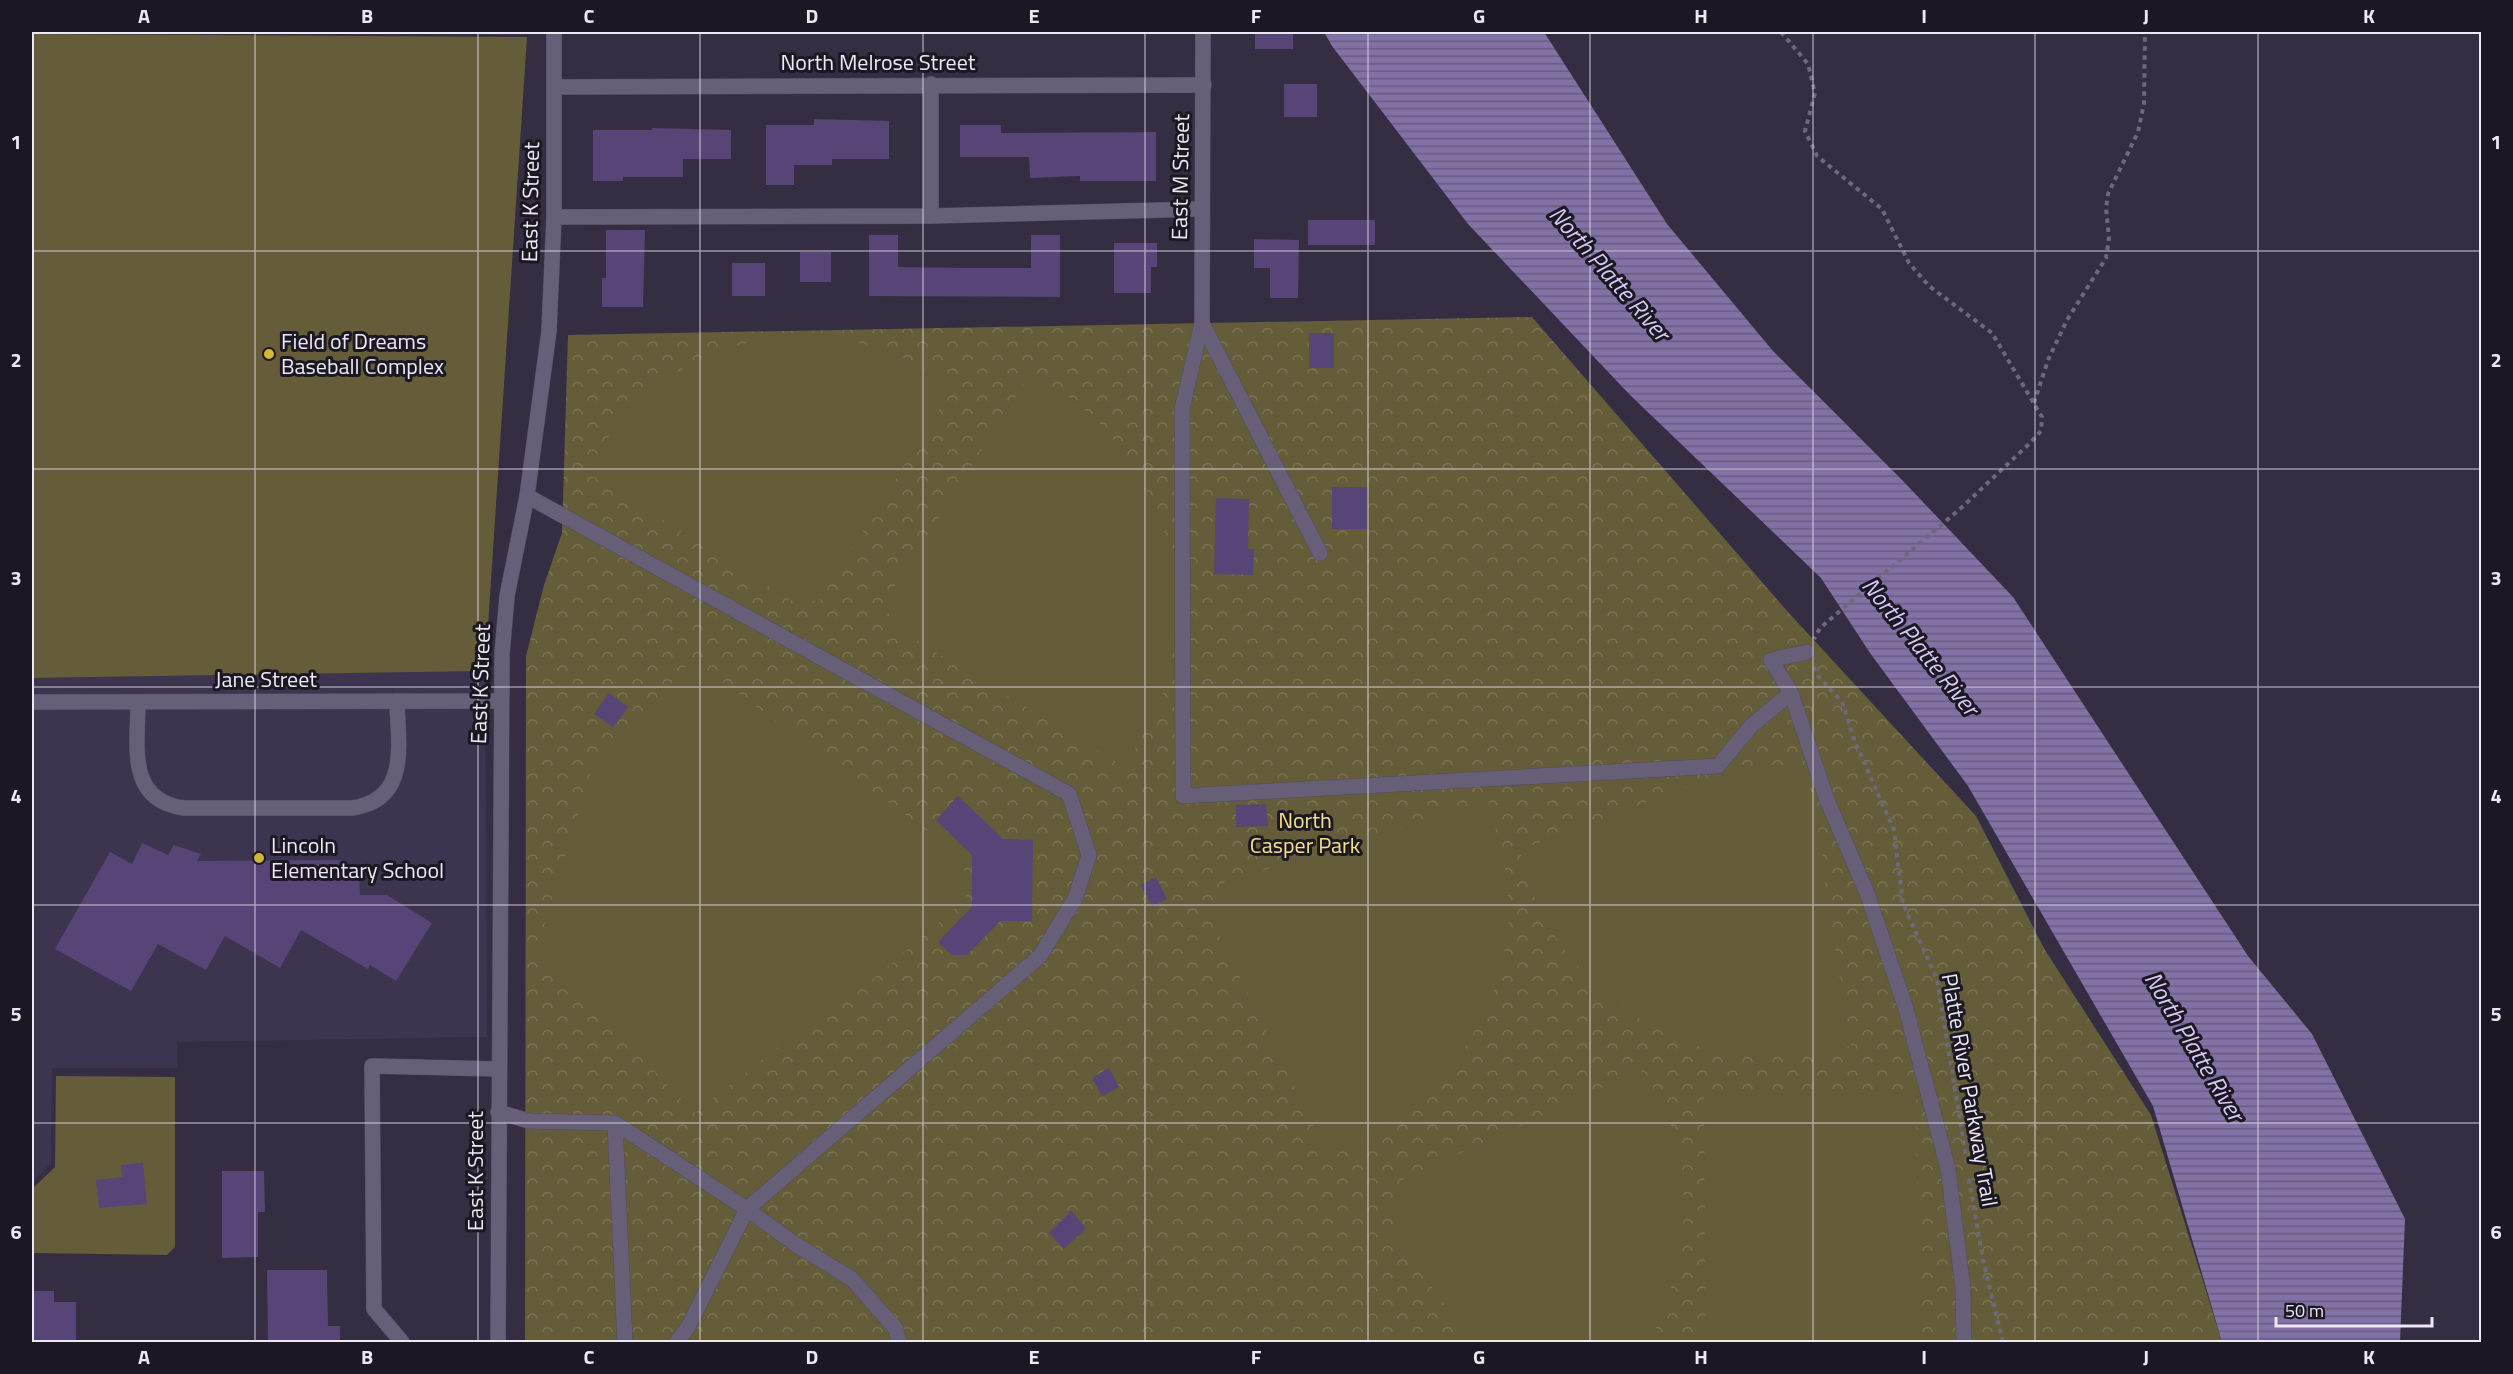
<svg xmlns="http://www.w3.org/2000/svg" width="2513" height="1374" font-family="'Titillium Web',sans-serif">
<defs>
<pattern id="forest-crowns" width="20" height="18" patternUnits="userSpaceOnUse" patternTransform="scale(1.5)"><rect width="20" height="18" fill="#655c39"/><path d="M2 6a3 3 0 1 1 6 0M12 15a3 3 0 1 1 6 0" fill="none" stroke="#7b7356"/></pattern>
<pattern id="water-rules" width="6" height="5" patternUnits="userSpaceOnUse" patternTransform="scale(1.5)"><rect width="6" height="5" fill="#8271a6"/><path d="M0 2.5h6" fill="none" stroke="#675e7d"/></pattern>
</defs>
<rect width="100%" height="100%" fill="#352e43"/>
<polygon fill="#3d3450" points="485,671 487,1037 177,1042 177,1068 52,1068 51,1163 32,1183 32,678"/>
<polygon fill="url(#forest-crowns)" points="1532,317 1788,612 1976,816 2045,950 2151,1115 2222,1342 525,1342 526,656 544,585 562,533 568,335"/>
<g fill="#655c39">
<polygon points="32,34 527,37 485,671 32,678"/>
<path d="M801,336C865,339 900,351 953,387L820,600L797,604L589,474C608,426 646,390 690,365C698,360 706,355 715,352C743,342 771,339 801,336Z"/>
<path d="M1029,376C1050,385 1074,397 1090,414C1127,449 1155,497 1169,546C1177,571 1177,610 1175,636C1172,682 1150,730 1123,766L891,625L886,600Z"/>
<polygon points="692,660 963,857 966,899 872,980 794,1034 695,1113 537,950 591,772"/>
<path d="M1779,765L1808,780L1821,843L1826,895L1851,1046C1814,1053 1776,1060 1738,1055C1651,1043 1572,981 1536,902C1529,886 1525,867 1520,850L1714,777L1758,767Z"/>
<path d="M1488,801C1496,833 1507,865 1508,899C1510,964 1489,1016 1451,1067C1437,1087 1421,1105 1401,1120C1379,1136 1354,1146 1329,1157L1210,917L1223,883Z"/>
<path d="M1641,1070C1649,1083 1659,1096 1665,1110C1697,1187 1686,1270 1649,1342H1474L1422,1274L1391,1238L1402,1180Z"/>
<polygon points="56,1076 175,1077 175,1247 167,1255 32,1253 32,1189 55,1167"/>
<polygon points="1916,1089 1919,1342 1706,1342 1704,1092"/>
</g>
<polygon fill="url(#water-rules)" points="1324,32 1544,32 1667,224 1773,351 1903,481 2013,597 2248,956 2312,1034 2405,1219 2400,1342 2222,1342 2153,1106 1968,786 1870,653 1821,578 1630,395 1468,224 1332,46"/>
<g fill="#564576">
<rect x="1255" y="32" width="38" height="17"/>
<rect x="1284" y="84" width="33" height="33"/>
<polygon points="814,119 889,121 889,159 832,159 832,165 794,165 794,185 766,185 766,125 814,125"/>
<polygon points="960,125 1001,125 1001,133 1156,132 1156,181 1080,181 1080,176 1030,178 1029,157 960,157"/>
<polygon points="652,128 731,130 731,159 683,159 683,177 623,177 623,181 593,181 593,130 652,130"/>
<rect x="1308" y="220" width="67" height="25"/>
<polygon points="606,230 645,230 643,307 602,307 602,278 606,278"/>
<polygon points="869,235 898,235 898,267 962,268 1031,268 1031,235 1060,235 1060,297 869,296"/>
<polygon points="1254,239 1299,240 1298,298 1270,298 1270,268 1254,268"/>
<polygon points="1114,243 1157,243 1157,267 1151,267 1151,293 1114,293"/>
<rect x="800" y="252" width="31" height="30"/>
<rect x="732" y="263" width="33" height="33"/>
<rect x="1309" y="333" width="25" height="35"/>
<rect x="1332" y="487" width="36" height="42"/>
<polygon points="1216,498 1249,499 1248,549 1254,549 1253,575 1214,574"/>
<polygon points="609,693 628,707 613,727 594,714"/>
<polygon points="958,796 1003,839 1033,840 1032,921 1000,921 967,955 952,955 938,942 972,907 972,855 936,820"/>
<polygon points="1266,804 1268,826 1236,827 1236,805"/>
<polygon points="142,843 168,855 174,845 201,854 197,861 346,860 346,869 359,869 360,895 387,895 432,923 396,981 370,965 368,969 301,930 280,968 225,936 206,970 158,944 131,991 55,949 110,852 132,864"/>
<polygon points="1156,877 1167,899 1152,906 1141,885"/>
<polygon points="1109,1068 1119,1087 1102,1096 1092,1078"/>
<polygon points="143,1163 147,1204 99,1208 96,1180 122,1177 121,1165"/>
<polygon points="222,1171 264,1171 265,1212 258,1212 258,1257 222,1258"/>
<polygon points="1071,1211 1086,1228 1064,1249 1049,1233"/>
<polygon points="267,1270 327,1270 328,1326 340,1326 340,1342 268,1342"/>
<polygon points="32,1291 54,1291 54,1302 76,1302 76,1342 32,1342"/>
</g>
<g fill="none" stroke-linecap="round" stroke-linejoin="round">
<defs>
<g id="minor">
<polyline points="1203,32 1202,323 1182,409 1183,796 1718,766 1751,726 1791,693 1771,660 1807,652"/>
<polyline points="931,84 931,216"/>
<polyline points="554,87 1204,85"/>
<polyline points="554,217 931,216 1201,209"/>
<polyline points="1202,323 1320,553"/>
<polyline points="527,496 1069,794 1089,855 1075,899 1040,956 747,1209 795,1244 852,1279 896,1329 899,1342"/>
<polyline points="1791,693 1827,800 1867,893 1906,1009 1948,1169 1963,1288 1964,1342"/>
<polyline points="32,702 500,701"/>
<path d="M138,702C138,746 126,800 184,808H352C410,800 398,745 397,701"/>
<polyline points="498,1112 529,1121 615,1123 747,1209 688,1327 677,1342"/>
<polyline points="615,1123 625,1342"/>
<polyline points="402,1342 374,1309 372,1066 498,1069"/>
<polyline points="498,1342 502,654 507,596 527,496 549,331 554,217 554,32"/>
</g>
</defs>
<use href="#minor" stroke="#524d5e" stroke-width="16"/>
<g stroke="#6e687b" stroke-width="4" stroke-dasharray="4.5 4.5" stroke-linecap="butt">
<polyline points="1781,32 1808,64 1815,93 1805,131 1817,156 1882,209 1909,263 1929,286 1992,333 2042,417 2041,431 2029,444 1960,509 1820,628 1814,639"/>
<polyline points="2480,32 2482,33"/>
<polyline points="2034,403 2048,360 2067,320 2106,258 2109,238 2106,208 2108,194 2138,132 2144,103 2145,32"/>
<polyline points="1814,667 1818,676 1842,702 1855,742 1894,830 1903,904 1937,979 1967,1163"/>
<polyline points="1969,1179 1983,1260 2003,1342"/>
</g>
<use href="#minor" stroke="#665f77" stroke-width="15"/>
</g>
<path fill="none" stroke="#ece8f6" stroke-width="1.5" stroke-opacity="0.55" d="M255,32V1342M478,32V1342M700,32V1342M923,32V1342M1145,32V1342M1368,32V1342M1590,32V1342M1813,32V1342M2035,32V1342M2258,32V1342M32,251H2482M32,469H2482M32,687H2482M32,905H2482M32,1123H2482"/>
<g fill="#d3b635" stroke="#1b1822" stroke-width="2">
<circle cx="269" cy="354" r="6"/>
<circle cx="259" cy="858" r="6"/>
</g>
<g text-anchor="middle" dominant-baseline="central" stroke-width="6" stroke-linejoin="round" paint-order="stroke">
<g font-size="22" fill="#ece8f6" stroke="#1b1822">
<text x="878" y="62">North Melrose Street</text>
<text transform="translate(1180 177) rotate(-89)">East M Street</text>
<text transform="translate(530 202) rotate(-89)">East K Street</text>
<text x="266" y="679">Jane Street</text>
<text transform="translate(480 684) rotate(-88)">East K Street</text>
<text transform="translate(1970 1090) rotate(80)">Platte River Parkway Trail</text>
<text transform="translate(475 1171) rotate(-90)">East K Street</text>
</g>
<g font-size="22" fill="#ece8f6" stroke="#1b1822" text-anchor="start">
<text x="281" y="341">Field of Dreams<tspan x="281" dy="25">Baseball Complex</tspan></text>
<text x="271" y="845">Lincoln<tspan x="271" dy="25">Elementary School</tspan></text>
</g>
<g font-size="22" fill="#f6e088" stroke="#1b1822">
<text x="1305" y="820">North<tspan x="1305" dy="25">Casper Park</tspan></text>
</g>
<g font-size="24" font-style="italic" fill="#d6c8f7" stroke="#1b1822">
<text transform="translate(1610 273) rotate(49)">North Platte River</text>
<text transform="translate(1921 646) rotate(51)">North Platte River</text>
<text transform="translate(2195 1046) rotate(59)">North Platte River</text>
</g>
</g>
<rect width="2513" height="1374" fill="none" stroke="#1b1822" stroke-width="66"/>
<path d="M2276 1317v9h156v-9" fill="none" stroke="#ece8f6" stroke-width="3"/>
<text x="2285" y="1317" font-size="18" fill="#ece8f6" stroke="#1b1822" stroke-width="4.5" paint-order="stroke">50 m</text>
<rect x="33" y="33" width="2447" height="1308" fill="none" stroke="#ece8f6" stroke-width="2"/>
<g font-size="20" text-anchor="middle" font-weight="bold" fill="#ece8f6">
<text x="144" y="23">A</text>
<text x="367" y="23">B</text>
<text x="589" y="23">C</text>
<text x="812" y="23">D</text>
<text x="1034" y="23">E</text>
<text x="1256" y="23">F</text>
<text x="1479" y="23">G</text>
<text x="1701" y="23">H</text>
<text x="1924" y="23">I</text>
<text x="2146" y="23">J</text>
<text x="2369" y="23">K</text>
<text x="16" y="149">1</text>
<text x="2496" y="149">1</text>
<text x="16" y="367">2</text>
<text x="2496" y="367">2</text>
<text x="16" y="585">3</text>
<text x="2496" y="585">3</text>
<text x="16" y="803">4</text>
<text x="2496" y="803">4</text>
<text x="16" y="1021">5</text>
<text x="2496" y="1021">5</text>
<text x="16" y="1239">6</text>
<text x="2496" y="1239">6</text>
<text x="144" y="1364">A</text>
<text x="367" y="1364">B</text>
<text x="589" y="1364">C</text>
<text x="812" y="1364">D</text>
<text x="1034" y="1364">E</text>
<text x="1256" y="1364">F</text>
<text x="1479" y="1364">G</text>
<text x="1701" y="1364">H</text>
<text x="1924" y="1364">I</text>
<text x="2146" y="1364">J</text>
<text x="2369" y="1364">K</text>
</g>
</svg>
